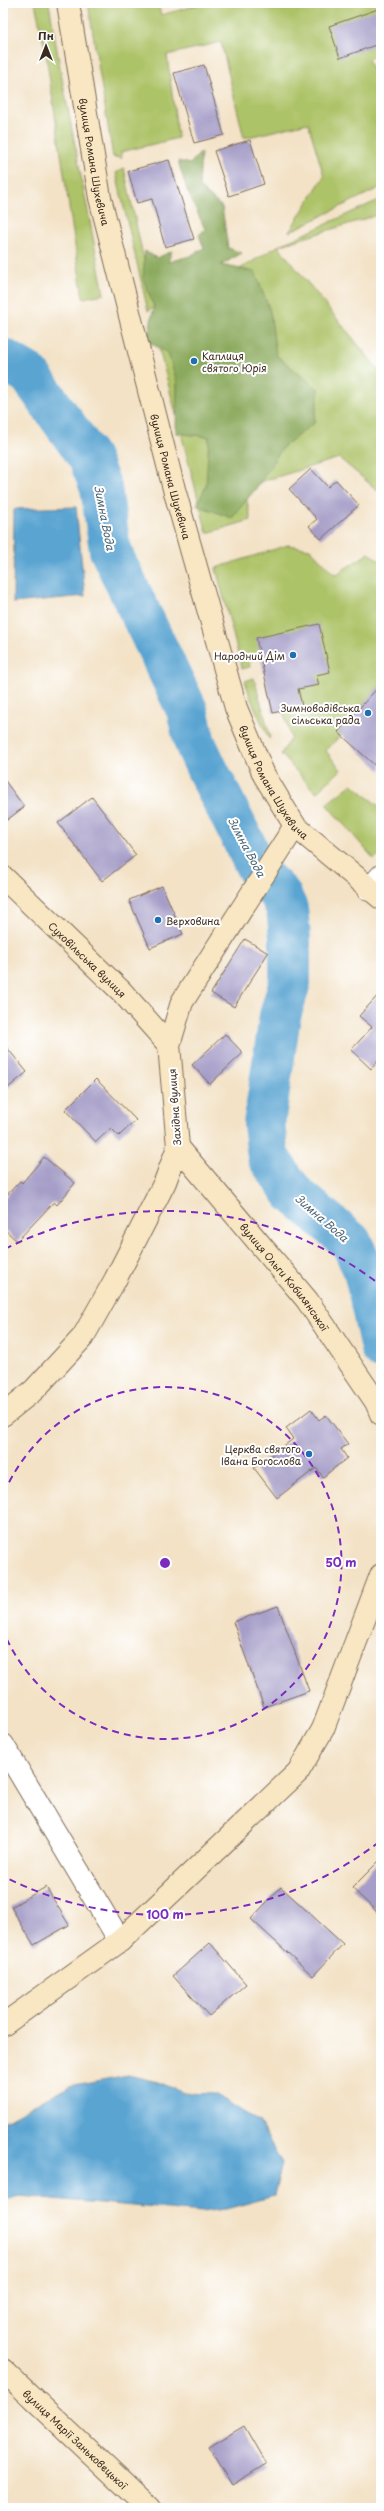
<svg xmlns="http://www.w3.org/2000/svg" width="384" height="2511" font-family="'Playpen Sans',sans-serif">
<rect width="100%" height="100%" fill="#fff"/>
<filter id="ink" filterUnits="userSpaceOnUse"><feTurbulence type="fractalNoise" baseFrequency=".025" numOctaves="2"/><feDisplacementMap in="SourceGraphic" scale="8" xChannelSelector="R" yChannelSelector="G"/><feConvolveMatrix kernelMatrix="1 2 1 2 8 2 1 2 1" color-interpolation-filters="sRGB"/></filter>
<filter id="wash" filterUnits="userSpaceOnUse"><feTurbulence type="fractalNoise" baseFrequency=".012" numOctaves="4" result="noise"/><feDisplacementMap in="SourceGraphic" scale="16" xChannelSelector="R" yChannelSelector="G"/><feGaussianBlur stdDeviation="0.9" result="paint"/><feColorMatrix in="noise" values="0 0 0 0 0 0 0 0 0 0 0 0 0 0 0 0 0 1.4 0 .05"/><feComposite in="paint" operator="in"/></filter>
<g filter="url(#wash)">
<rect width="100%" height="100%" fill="#f3e2c6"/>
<g fill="#adc368" stroke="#747643">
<polygon points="35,3 49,3 60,68 104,294 83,298 45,49"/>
<polygon points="88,3 158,3 161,15 205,3 381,3 381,53 368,59 381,93 381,187 289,232 324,176 308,123 244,138 221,42 167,55 178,138 121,152 122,158 113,157"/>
<polygon points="124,168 154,307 148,311 116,173"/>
<polygon points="381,199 381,216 377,215 278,246 381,373 381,490 376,489 339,458 244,487 251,520 207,533 152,322 278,246"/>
<polygon points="288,545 310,549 335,575 369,553 381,562 381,690 326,751 341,770 316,793 281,754 291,738 281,702 297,647 249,660 250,667 242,669 216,568"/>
<polygon points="254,678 270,736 269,739 250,697 245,681"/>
<polygon points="352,784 381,808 381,853 374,859 326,804"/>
</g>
<polygon fill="#8aa95c" stroke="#626a3d" points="201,152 199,187 222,207 228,248 242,253 221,265 255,272 270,311 276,355 319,390 314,423 283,447 257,487 232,518 197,505 206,486 209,437 176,433 177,382 168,353 147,341 154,307 143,278 145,251 157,258 172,251 168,262 190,256 204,248 199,235 205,229 187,190 178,161 190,164"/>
<g fill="#5aa4d2" stroke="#4a6778">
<polygon points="76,507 85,596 13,603 14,509"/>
<polygon points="128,2075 158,2082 185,2093 215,2094 259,2122 282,2163 274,2196 226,2209 202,2212 19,2196 3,2201 3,2122 69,2086"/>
</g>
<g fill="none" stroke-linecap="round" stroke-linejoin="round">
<polyline stroke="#5aa4d2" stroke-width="42" points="3,359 29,374 89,458 101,488 110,550 187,710 195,743 206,767 261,876 280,894 287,909 290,937 290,982 280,1016 264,1124 268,1157 293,1193 351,1242 364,1270 381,1348"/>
</g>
<g id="blocks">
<g fill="#a69ec8">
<polygon points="381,8 381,43 340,58 329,26"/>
<polygon points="204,65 224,135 194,143 174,73"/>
<polygon points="250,140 264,184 229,196 214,151"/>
<polygon points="169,160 194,239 165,247 152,199 137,203 128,171"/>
<polygon points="311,469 328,487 336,480 359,505 321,539 309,526 317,519 289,489"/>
<polygon points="319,624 330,672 316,675 319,685 298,689 302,706 273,713 256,638"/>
<polygon points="381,684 381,771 338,732"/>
<polygon points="3,778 24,807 3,823"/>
<polygon points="92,797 136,855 102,881 58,823"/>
<polygon points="162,886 183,934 150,948 129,900"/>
<polygon points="245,939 268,953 234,1007 211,993"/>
<polygon points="381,992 381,1058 371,1069 351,1050 372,1027 359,1016"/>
<polygon points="225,1034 243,1053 210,1084 192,1065"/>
<polygon points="3,1043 27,1072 3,1092"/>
<polygon points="96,1079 136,1120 119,1136 111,1128 96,1142 65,1110"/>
<polygon points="44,1157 75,1183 57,1205 54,1202 17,1241 3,1228 3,1199 20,1181 22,1183"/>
<polygon points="311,1409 319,1420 326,1415 348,1444 341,1449 347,1458 323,1477 316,1468 277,1498 254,1468 293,1439 286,1428"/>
<polygon points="278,1606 309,1691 264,1707 233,1622"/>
<polygon points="381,1859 381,1916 352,1888"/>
<polygon points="46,1887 69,1925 34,1945 11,1907"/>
<polygon points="281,1887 343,1944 313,1976 251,1919"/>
<polygon points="210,1943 246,1984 209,2016 173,1976"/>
<polygon points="244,2426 266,2464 232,2485 209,2447"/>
</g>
</g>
</g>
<g filter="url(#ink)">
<use href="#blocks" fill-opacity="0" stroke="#7b6a59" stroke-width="1"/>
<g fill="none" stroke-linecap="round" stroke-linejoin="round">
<defs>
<g id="street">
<polyline points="369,890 381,876"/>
<polyline points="3,1745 120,1941"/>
</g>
<g id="secondary">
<path id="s1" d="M68,3L100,198L174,489L236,708L264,775L295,826L381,898"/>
<path id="s2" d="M3,877L122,992L169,1045"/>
<path id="s3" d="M178,1147L307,1300L376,1402L381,1414"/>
<polyline points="3,1415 34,1390 83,1337 115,1280 165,1182 178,1147 169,1045 182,1002 295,826"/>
<polyline points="3,2025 120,1941 298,1772 323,1729 381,1575"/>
<path id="s4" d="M3,2370L149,2508"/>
</g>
</defs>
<use href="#street" stroke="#7b6a59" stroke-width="24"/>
<use href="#secondary" stroke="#7b6a59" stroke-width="24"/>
<use href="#street" stroke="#fff" stroke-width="22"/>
<use href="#secondary" stroke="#f9e7c3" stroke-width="22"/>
</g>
</g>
<g fill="none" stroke="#7b2cbf" stroke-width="2" stroke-dasharray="7 5">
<path d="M4 1493A176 176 0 1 1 4 1633"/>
<path d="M379 1842A352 352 0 0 1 5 1877M5 1249A352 352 0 0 1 379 1284"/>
</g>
<g fill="#1f6fb2" stroke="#fff" stroke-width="1.5">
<circle cx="194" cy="361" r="4"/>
<circle cx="293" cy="655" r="4"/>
<circle cx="368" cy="713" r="4"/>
<circle cx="158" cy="920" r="4"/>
<circle cx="309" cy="1454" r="4"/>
</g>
<g text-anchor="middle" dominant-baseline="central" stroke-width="4" stroke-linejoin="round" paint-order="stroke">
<g font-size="10" fill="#3b2a1e" stroke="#fff">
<text stroke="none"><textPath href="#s1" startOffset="161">вулиця Романа Шухевича</textPath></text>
<text stroke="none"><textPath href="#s1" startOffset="485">вулиця Романа Шухевича</textPath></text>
<text stroke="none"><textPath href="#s1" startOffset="809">вулиця Романа Шухевича</textPath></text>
<text stroke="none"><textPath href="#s2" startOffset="118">Суховільська вулиця</textPath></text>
<text transform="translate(174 1107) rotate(-94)">Західна вулиця</text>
<text stroke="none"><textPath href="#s3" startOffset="168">вулиця Ольги Кобилянської</textPath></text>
<text stroke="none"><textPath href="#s4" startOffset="100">вулиця Марії Заньковецької</textPath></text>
</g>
<g font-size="10" fill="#3b2a1e" stroke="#fff" text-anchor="end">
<text x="202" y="355" text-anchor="start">Каплиця<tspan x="202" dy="12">святого Юрія</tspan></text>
<text x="285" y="655">Народний Дім</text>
<text x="360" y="707">Зимноводівська<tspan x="360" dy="12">сільська рада</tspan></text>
<text x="166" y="920" text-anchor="start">Верховина</text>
<text x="301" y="1448">Церква святого<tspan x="301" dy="12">Івана Богослова</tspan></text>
</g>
<g font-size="11" font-style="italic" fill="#49616f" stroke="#fff">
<text transform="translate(105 518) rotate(79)">Зимна Вода</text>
<text transform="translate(247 847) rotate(62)">Зимна Вода</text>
<text transform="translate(322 1218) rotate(41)">Зимна Вода</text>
</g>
</g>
<circle cx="165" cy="1563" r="6" fill="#7b2cbf" stroke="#fff" stroke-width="2"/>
<g font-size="12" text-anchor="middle" font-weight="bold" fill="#7b2cbf" stroke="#fff" stroke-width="4" stroke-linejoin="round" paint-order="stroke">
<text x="341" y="1567">50 m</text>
<text x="165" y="1919">100 m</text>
</g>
<rect width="384" height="2511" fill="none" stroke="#fff" stroke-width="16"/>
<g transform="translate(46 46)" stroke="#ffffff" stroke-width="3" paint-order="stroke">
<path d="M0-3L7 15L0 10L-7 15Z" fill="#3b2a1e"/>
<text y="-6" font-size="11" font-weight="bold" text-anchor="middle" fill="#3b2a1e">Пн</text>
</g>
</svg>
